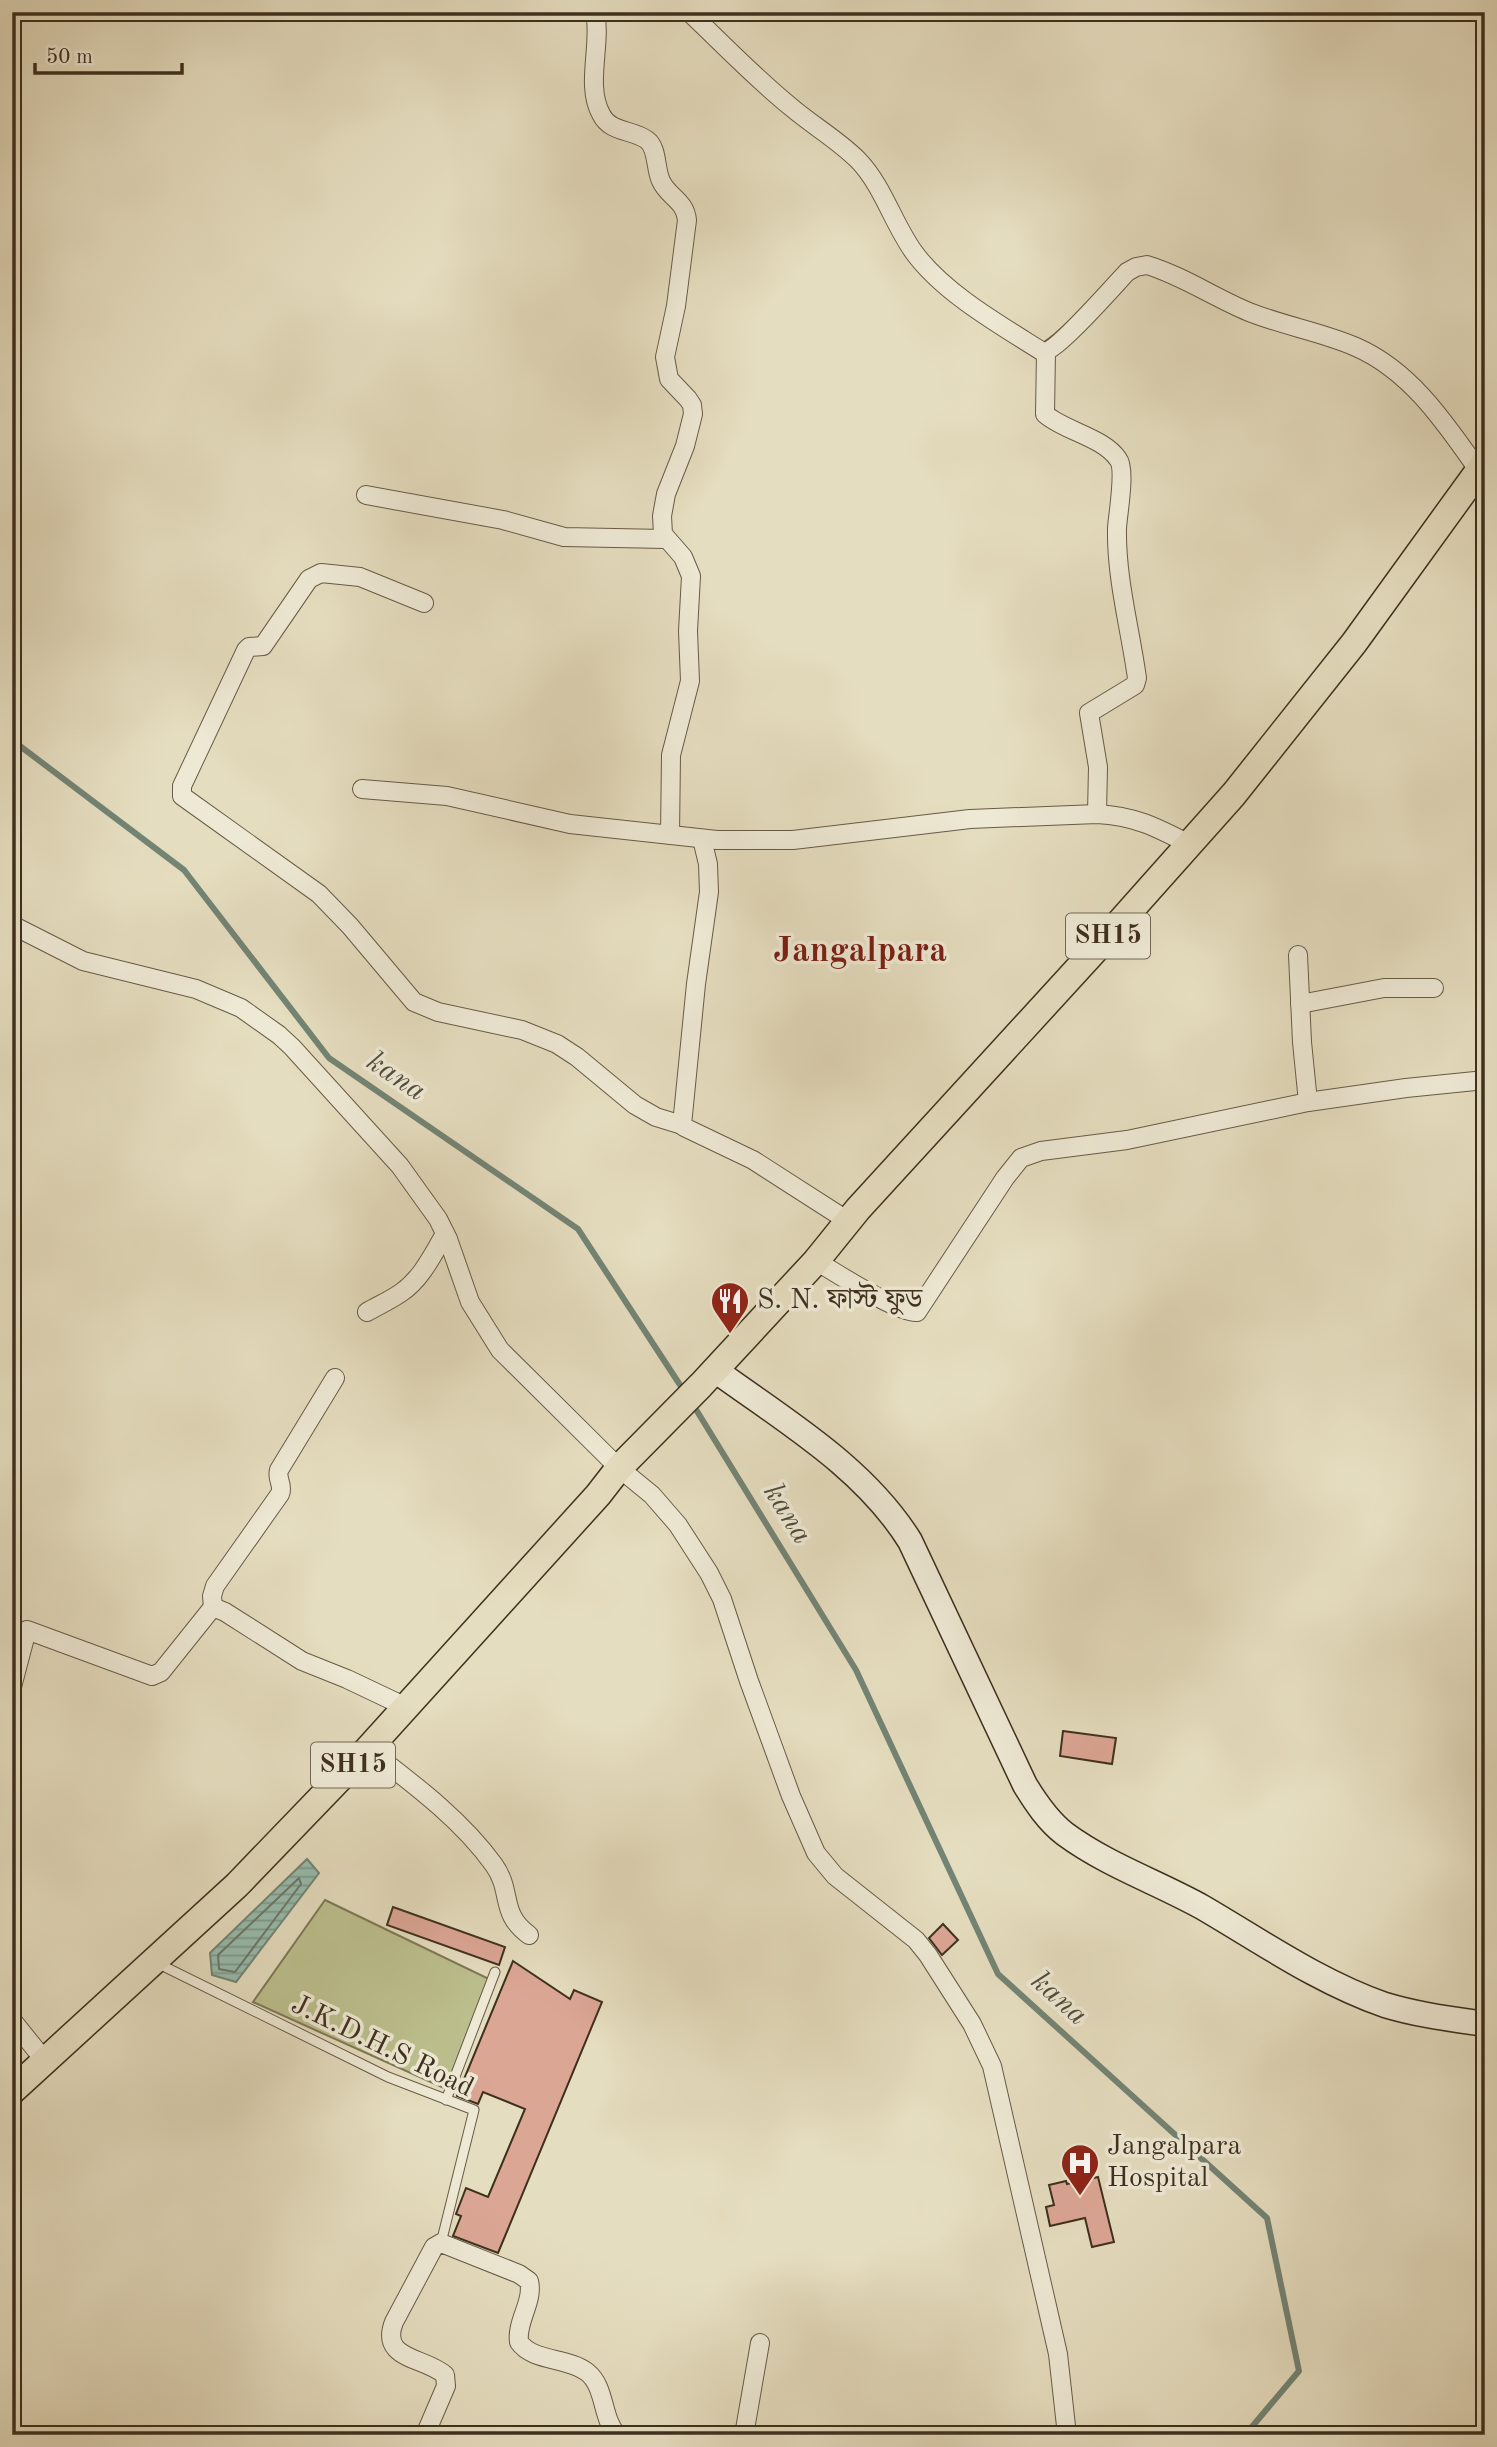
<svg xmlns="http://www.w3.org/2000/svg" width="1497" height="2447" font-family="'Old Standard TT','Noto Serif Bengali',serif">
<defs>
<pattern id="water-rules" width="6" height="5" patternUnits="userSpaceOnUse" patternTransform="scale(1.75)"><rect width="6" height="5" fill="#96bcae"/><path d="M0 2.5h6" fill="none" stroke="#7c998d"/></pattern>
</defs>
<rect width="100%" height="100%" fill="#e5ddbf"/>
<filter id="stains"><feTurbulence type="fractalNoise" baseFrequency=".00286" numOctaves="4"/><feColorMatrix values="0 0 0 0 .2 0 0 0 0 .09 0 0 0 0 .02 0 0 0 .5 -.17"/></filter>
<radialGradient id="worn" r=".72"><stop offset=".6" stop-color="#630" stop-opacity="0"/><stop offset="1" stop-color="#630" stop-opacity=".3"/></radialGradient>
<polygon fill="#bcbf8d" stroke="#7d7856" stroke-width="2" points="325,1900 489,1979 446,2089 253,2002"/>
<polygon fill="url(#water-rules)" stroke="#738474" stroke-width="2" points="307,1859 319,1873 236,1982 212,1975 210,1953"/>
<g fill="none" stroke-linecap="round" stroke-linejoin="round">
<polygon stroke="#6a7666" stroke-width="2" points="299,1878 301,1884 235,1972 219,1969 218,1955"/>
<g stroke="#738474" stroke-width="6">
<polyline points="12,740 184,870 329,1058 578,1229 684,1391"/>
<polyline points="692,1403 856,1670 998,1974 1267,2218 1299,2371 1245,2435"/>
</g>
</g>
<g fill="#dca695" stroke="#3e301e" stroke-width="2">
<polygon points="1063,1731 1116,1738 1112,1764 1060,1756"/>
<polygon points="393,1907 505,1947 499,1965 387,1925"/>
<polygon points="943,1924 958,1940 942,1955 929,1938"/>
<polygon points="513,1961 570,1999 574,1990 602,2002 498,2253 453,2236 461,2216 456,2214 466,2188 488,2197 525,2109 483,2092 478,2104 457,2096"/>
<polygon points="1098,2177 1114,2242 1092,2247 1085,2218 1050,2226 1046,2207 1054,2205 1049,2185 1066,2181 1067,2184"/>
</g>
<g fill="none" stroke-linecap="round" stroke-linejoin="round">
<defs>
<g id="lane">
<polyline points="157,1963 388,2077 474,2110 441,2243"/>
<polyline points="446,2100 495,1972"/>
</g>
<g id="street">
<path d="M595,12C602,44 585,85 601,114C610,133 632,129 647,140C658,148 655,169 661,181C668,197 685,200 687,220L676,306L665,357L669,379L688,399L692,405L693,414L685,446L666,494L662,516L663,534L683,557L691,576L688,631L690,681L671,755L670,835"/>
<path d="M689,12C723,44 755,78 791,107C812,125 838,140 858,160C883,186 892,221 913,251C942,292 1000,325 1043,352C1056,352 1114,286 1127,272L1136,267L1147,265C1183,276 1215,298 1249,312C1284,326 1322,332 1356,347C1411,371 1446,424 1479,471L1485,474"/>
<path d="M1046,352L1045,414C1064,431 1103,437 1118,459C1126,469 1118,513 1117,528C1116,578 1130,628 1137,678L1135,685L1089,713L1098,767L1097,814"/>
<polyline points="366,495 503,520 564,537 665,539"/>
<polyline points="424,603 360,577 321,573 309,579 263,646 249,647 246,650 182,786 182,796 319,894 350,926 414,1002 438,1012 522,1030 557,1044 577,1057 635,1105 656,1117 682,1125"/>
<path d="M362,789L447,796L570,824L717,840H793L970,819L1097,814C1135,816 1156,827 1189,844"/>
<polyline points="702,839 708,864 709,892 696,984 682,1125 684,1127 753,1160 848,1221"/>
<polyline points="12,925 83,961 196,989 241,1008 279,1035 292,1047 400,1166 438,1219 448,1239 470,1302 500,1350 619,1468 652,1495 678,1525 709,1573 722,1599 749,1681 791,1796 816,1853 835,1876 916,1940 928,1955 972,2024 992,2066 1058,2354 1067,2435"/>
<polyline points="1298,955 1302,1042 1308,1102"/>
<polyline points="1300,1004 1384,988 1434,988"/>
<path d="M816,1261C835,1272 899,1314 917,1312L1005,1178L1021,1158L1041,1151L1127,1140L1308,1102L1406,1088L1485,1080"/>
<path d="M367,1312C379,1305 391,1300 402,1292C422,1278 433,1254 445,1234"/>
<path d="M213,1607L212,1596L215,1586L280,1494C284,1485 276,1479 279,1470L335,1378"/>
<polyline points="12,1687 27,1630 152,1676 161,1672 213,1607 225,1612 302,1661 347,1679 406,1707"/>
<path d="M368,1749C412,1783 461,1819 494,1865C513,1892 499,1913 529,1935"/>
<polyline points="12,2020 45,2061"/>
<path d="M425,2435L446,2386L445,2375C425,2357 379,2360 394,2322L434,2247L441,2243L519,2274L529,2281C534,2302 516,2321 519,2342C533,2362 567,2357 587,2372C606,2387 601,2417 617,2435"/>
<polyline points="744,2435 760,2343"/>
</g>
<path id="secondary" d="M715,1370C785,1421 864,1467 910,1541L1025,1785C1036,1803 1048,1821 1065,1834C1107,1865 1157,1882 1202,1907C1262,1942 1319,1982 1385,2005C1418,2015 1451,2019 1485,2024"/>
<polyline id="primary" points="12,2091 237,1885 368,1749 598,1495 619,1468 701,1385 816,1261 858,1209 1096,949 1234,794 1354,643 1485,462"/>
</defs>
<use href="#lane" stroke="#685b46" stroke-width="11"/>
<use href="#street" stroke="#685b46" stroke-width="20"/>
<use href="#secondary" stroke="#3e301e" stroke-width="27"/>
<use href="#primary" stroke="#3e301e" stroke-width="29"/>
<use href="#lane" stroke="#eee9d5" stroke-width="9"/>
<use href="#street" stroke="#eee9d5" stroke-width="18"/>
<use href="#secondary" stroke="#eee9d5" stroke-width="24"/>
<use href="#primary" stroke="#e5ddbf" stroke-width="26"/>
</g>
<defs>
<symbol id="restaurant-pin" viewBox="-11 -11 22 30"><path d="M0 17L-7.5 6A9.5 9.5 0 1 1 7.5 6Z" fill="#8f2418" stroke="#eee9d5"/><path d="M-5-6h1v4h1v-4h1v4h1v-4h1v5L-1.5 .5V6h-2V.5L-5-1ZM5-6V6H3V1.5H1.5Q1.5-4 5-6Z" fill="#fff"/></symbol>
<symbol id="hospital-pin" viewBox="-11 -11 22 30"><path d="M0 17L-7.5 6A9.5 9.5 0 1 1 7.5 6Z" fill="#8f2418" stroke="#eee9d5"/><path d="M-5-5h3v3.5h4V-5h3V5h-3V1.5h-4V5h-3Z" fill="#fff"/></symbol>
</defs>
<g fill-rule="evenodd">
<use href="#restaurant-pin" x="708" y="1279" width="44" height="60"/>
<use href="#hospital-pin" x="1058" y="2141" width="44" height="60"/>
</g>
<g text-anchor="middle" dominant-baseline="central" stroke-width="7" stroke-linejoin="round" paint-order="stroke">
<g fill="#eee9d5" stroke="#736855" stroke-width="2">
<rect x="1066" y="913.5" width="84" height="45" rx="5"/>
<rect x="311" y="1742.5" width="84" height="45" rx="5"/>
</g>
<g font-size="26" font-weight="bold" fill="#3e301e">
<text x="1108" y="936">SH15</text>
<text x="353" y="1765">SH15</text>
</g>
<g font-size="28" fill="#3e301e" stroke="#eee9d5" text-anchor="start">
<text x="757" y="1301">S. N. ফাস্ট ফুড</text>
<text x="1107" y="2147">Jangalpara<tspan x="1107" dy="32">Hospital</tspan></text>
</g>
<g font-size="28" fill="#3e301e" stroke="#eee9d5">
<text transform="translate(382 2047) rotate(26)">J.K.D.H.S Road</text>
</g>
<g font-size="30" font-style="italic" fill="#504c3b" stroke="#eee9d5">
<text transform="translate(396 1077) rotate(34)">kana</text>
<text transform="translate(787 1514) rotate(58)">kana</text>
<text transform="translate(1059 1999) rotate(42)">kana</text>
</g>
<g font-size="35" font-weight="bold" fill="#7a1f14" stroke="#eee9d5">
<text x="860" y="951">Jangalpara</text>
</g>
</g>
<rect width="1497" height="2447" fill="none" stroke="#e5ddbf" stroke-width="42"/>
<rect x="14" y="14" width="1469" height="2419" fill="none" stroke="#3e301e" stroke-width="3.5"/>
<rect x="21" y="21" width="1455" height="2405" fill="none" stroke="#3e301e" stroke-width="2"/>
<path d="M35 63v10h147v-10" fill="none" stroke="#3e301e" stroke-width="3.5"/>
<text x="46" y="63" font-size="21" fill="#3e301e" stroke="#eee9d5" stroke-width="5" paint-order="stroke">50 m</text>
<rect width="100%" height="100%" filter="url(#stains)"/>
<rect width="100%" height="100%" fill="url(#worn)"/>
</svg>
